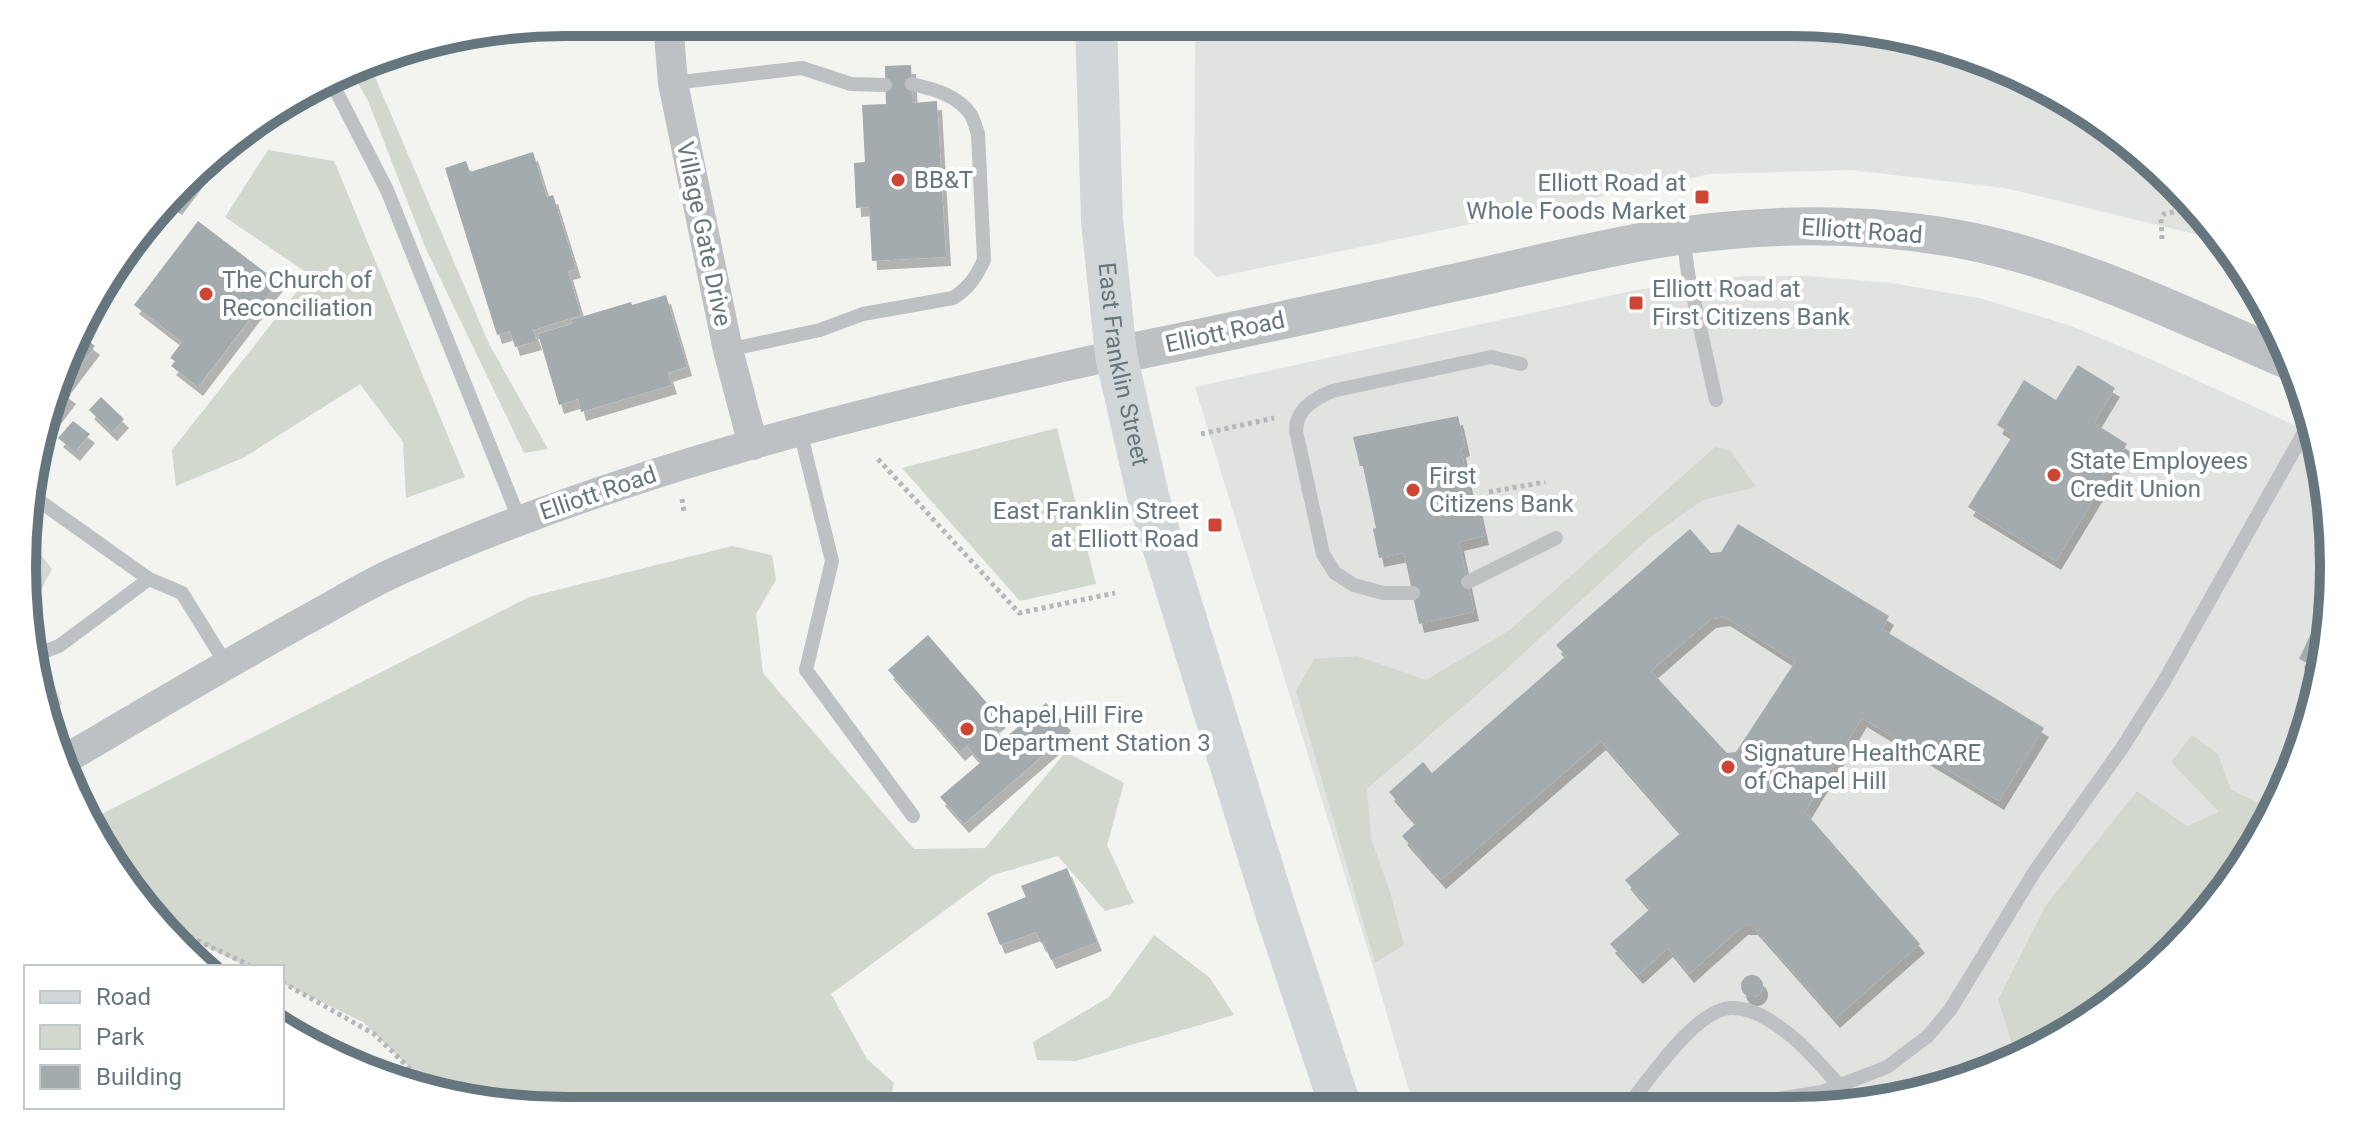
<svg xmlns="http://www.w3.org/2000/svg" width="2356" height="1133" font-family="Roboto,sans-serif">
<defs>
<filter id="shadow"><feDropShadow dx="5" dy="9" stdDeviation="0" flood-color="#0004"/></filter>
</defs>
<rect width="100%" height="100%" fill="#f3f3f0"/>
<g fill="#e1e3e0">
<polygon points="1195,22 1790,22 1896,33 1998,64 2092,114 2175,182 2223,241 2005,188 1852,170 1710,174 1217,277 1194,255"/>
<polygon points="1743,276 1806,276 1892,283 1983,299 2071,326 2148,358 2316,435 2324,461 2334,567 2323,673 2292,775 2221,898 2121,999 1997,1070 1861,1106 1414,1108 1375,973 1195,387 1636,290"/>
</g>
<g fill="#d3d8cf">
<polygon points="369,63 489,344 548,449 524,453 426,249 368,101 352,72"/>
<polygon points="268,150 334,161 465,477 406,498 403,442 360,384 243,458 176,486 172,450 310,275 225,217"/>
<polygon points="1057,428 1096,584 1020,601 902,468"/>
<polygon points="1715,447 1730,450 1756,487 1703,500 1649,538 1501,674 1367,789 1371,838 1390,892 1404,945 1375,963 1296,691 1314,659 1357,656 1426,680 1510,630"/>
<polygon points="30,541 52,569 27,616"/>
<polygon points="732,546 772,555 776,580 756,614 763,673 914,849 985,848 1066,752 1124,783 1107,845 1134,903 1105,911 1058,856 993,875 831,994 867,1059 894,1083 888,1106 883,1110 566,1111 460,1100 436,1093 363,1022 282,983 282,967 248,967 164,926 88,821 529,597"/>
<polygon points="27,620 62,704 49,712 27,637"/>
<polygon points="2192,735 2218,754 2231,790 2273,809 2221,898 2121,999 2017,1059 1998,1000 2046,905 2137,791 2187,826 2219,812 2171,762"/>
<polygon points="1154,935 1210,978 1234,1015 1076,1061 1037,1060 1033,1042 1109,997"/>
</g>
<g fill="#a3abae" fill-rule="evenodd" filter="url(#shadow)">
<polygon points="911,65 913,103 937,101 946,257 872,261 869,207 856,208 854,163 865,162 862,105 886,104 885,66"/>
<polygon points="533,152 547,197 553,195 576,269 568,271 581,315 533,330 537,341 515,347 510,331 497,335 445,168 466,161 470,172"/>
<polygon points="199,173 201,174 177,206 171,202"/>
<polygon points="198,221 278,282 198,387 171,366 175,361 170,358 182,342 134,305"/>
<polygon points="666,295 687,367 668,373 672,385 581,412 578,399 559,405 538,334 572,324 571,320 631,302 632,305"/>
<polygon points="77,332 95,346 64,387 56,381 63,359"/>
<polygon points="2078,365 2115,388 2094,423 2127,444 2056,561 1968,507 2013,435 1997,425 2024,380 2056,400"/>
<polygon points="58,385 71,395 53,419 46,414 54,390"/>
<polygon points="101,397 124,419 112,432 89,410"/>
<polygon points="1458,416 1465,447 1461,449 1472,505 1477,504 1484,536 1459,542 1474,612 1419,624 1404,553 1379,558 1373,529 1376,528 1363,466 1360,466 1353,437"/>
<polygon points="73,421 90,434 75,452 58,438"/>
<path d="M1738,524L1889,616L1882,629L2044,728L1999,801L1862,718L1805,812L1920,944L1835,1019L1753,926H1743L1689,974L1668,948L1638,975L1610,944L1650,909L1625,880L1681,833L1601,741L1441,880L1402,836L1416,823L1389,792L1423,762L1432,773L1566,656L1556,645L1690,529L1711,553L1721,552ZM1725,617L1795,662L1736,752L1727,753L1651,671L1711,619Z"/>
<polygon points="2331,591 2332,591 2324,671 2299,659"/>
<polygon points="928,635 1001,719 992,726 1004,739 1046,703 1071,731 964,824 940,797 981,762 967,746 960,752 888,670"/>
<polygon points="1067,868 1097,942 1051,960 1043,942 1041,943 1036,932 1000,945 987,913 1026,897 1021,886"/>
<circle cx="1752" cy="986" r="11"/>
<polygon points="949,1093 980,1109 940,1110"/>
</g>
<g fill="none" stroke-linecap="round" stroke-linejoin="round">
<g stroke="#b5b8ba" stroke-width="5" stroke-dasharray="4 4" stroke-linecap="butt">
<polyline points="2162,239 2161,218 2164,214 2187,209 2201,213"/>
<polyline points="1201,434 1274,418"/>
<polyline points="878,459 1019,613 1115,593"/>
<polyline points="1489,492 1545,482"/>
<polyline points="682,499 684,512"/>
<polyline points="161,923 253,967"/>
<polyline points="282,982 374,1034 435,1093"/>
</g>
<g stroke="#bdc1c4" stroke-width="14">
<polyline points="332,83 387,190 520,521"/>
<polyline points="673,83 802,68 851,84 885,85"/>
<polyline points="1683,236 1688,273 1716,400"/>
<path d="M728,350L820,330L863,314L953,298C969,288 976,277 984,260L978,134C976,128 974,120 971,115C958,95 933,89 912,84"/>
<polyline points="800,431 832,561 806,670 913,816"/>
<polyline points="31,495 149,579 182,593 226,664"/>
<polyline points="1468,582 1556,538"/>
<path d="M1413,593H1383L1354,585L1335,573L1323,554L1296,431C1296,409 1314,399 1332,391L1491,357L1521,364"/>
<polyline points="32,656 59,646 149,579"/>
<path d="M1627,1107C1648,1081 1696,1008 1732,1008C1750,1008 1768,1018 1782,1029C1804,1044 1821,1066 1839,1085"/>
<polyline points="1667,1107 1701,1103 1757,1102 1822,1092 1887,1067 1928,1036 1950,1010 2035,871 2122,748 2163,683 2311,420"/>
</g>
<g stroke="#bdc1c4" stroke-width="30">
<polyline points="668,22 673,83 728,350 753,445"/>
<path d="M64,760C144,713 223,666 304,621C334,605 364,586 395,572C624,469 871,409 1116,355"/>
</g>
<path stroke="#bdc1c4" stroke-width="38" d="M1116,355C1232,332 1347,306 1462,281C1522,268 1581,253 1641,242C1749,223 1861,220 1969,241C2082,264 2188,318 2294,363"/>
<path stroke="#d1d6d9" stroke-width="42" id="s1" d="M1096,22L1102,220L1116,355L1149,500L1277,915L1341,1108"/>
</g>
<g fill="#cf4534" stroke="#fff" stroke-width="3">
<circle cx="898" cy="180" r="8"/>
<rect x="1694" y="189" width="16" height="16" rx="4"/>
<circle cx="206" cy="294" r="8"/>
<rect x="1628" y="295" width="16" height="16" rx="4"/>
<circle cx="2054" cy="475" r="8"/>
<circle cx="1413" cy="490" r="8"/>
<rect x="1207" y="517" width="16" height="16" rx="4"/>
<circle cx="967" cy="729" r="8"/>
<circle cx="1728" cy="767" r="8"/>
</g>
<g text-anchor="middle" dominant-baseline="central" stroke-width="8" stroke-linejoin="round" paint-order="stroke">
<g font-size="24" fill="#65767e" stroke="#fff" text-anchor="start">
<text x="914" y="180">BB&amp;T</text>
<text x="1686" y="183" text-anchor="end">Elliott Road at<tspan x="1686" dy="28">Whole Foods Market</tspan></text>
<text x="222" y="280">The Church of<tspan x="222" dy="28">Reconciliation</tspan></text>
<text x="1652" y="289">Elliott Road at<tspan x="1652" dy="28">First Citizens Bank</tspan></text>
<text x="2070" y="461">State Employees<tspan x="2070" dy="28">Credit Union</tspan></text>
<text x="1429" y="476">First<tspan x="1429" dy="28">Citizens Bank</tspan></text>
<text x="1199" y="511" text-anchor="end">East Franklin Street<tspan x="1199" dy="28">at Elliott Road</tspan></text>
<text x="983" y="715">Chapel Hill Fire<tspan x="983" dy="28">Department Station 3</tspan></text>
<text x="1744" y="753">Signature HealthCARE<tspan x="1744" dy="28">of Chapel Hill</tspan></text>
</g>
<g font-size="24" fill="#65767e" stroke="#fff">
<text transform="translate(1862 231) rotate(4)">Elliott Road</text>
<text transform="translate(704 234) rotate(78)">Village Gate Drive</text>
<text transform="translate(1225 332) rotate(-12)">Elliott Road</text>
<text stroke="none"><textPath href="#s1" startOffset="344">East Franklin Street</textPath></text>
<text transform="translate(598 493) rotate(-19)">Elliott Road</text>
</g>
</g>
<path d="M0 0H2356V1133H0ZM566 36H1790A530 530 0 0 1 2320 566V567A530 530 0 0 1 1790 1097H566A530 530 0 0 1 36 567V566A530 530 0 0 1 566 36Z" fill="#fff" fill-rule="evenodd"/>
<path fill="none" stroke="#65767e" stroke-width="10" d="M566 36H1790A530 530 0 0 1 2320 566V567A530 530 0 0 1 1790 1097H566A530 530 0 0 1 36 567V566A530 530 0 0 1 566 36Z"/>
<rect x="24" y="965" width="260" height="144" fill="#ffffff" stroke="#c1c8cb" stroke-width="2"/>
<rect x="40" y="991" width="40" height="12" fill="#d1d6d9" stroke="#c1c8cb" stroke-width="2"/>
<text x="96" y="1005" font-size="24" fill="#65767e">Road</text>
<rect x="40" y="1025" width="40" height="24" fill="#d3d8cf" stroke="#c1c8cb" stroke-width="2"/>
<text x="96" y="1045" font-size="24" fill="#65767e">Park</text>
<rect x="40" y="1065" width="40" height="24" fill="#a3abae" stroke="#c1c8cb" stroke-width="2"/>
<text x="96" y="1085" font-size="24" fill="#65767e">Building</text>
</svg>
